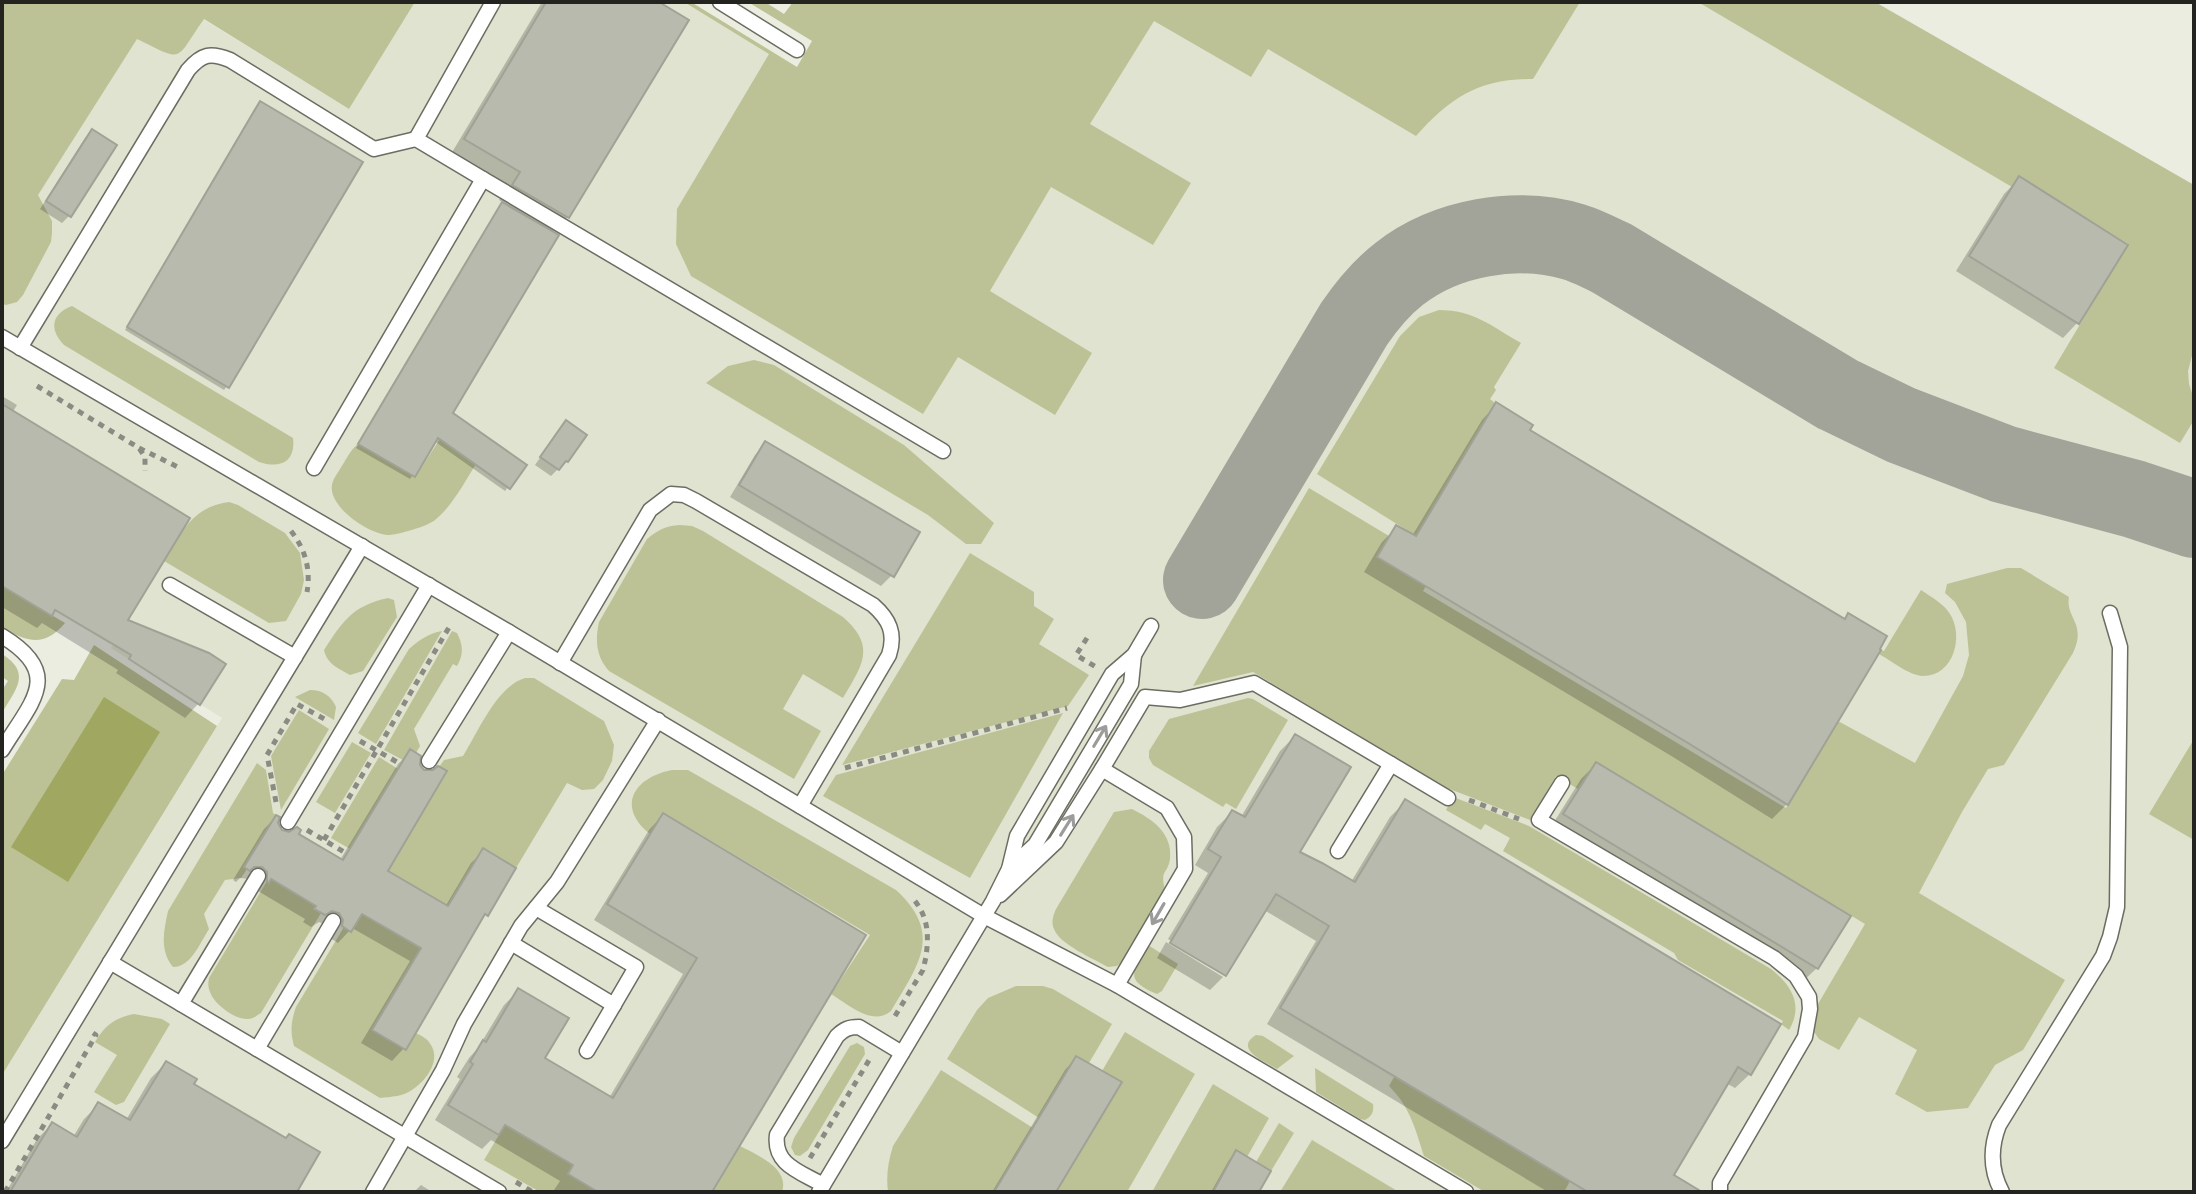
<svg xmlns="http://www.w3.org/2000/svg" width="2196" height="1194" font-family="Ubuntu,sans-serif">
<rect width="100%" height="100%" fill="#ebede1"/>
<polygon fill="#e0e3cf" points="2,2 195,31 203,19 349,109 415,2 684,2 802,74 845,2 1875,2 2194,185 2194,1192 2,1192 2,1075 222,718 111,648 113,645 56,610 52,616 2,586"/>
<g fill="#bdc296">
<path d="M2,2H415L349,109L204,19C174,61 186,63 137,39L38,195L52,221V233L51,242L23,295L17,302L6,305L2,304Z"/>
<path d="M684,2H691L797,67L812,41L748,2H765L784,14L793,2H1580L1533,79C1479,79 1451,97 1416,136L1268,49L1251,77L1154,21L1090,124L1191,183L1153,245L1051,187L990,291L1092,353L1055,415L958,357L923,414L691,276L676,244L677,209L769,54Z"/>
<polygon points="1698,2 1875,2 2194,185 2194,348 2188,371 2189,384 2194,399 2194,420 2180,443 2054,368 2128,244 2019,176 2012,187"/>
<path d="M72,306L293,438C296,462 280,469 259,462L64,345C49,329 51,314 72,306Z"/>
<path d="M1439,310C1474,310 1491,326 1521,343L1494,387L1496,390L1490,399L1495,403V405L1416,536L1317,474L1400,336L1419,317Z"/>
<polygon points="754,360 774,365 904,445 994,523 981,544 966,544 928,515 706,383 728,366"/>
<path d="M440,439L476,464C464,483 453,505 435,520C428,526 398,535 388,535C369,534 328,507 332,485C333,479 337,474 340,469C346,460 350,450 358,444L415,477Z"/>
<path d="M1309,488L1389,536L1378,557L1426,586L1423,591L1786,808L1838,721L1915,763L1963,676L1969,655L1966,622L1955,602L1945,593L1947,584L2007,568H2021L2069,597C2065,618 2087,623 2073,653L2004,765L1988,769L1962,812L1919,893L2065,980L2023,1050L1995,1065L1968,1108L1927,1112L1895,1094L1917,1050L1859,1017L1839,1050L1819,1039L1814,1032L1818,1004L1865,924L1596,762L1578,789L1556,776L1530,820L1447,788L1253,672L1193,686Z"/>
<path d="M229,502L238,505L285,533L300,553L304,580L301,594L286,621L269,623L164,561C182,532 192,507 229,502Z"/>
<path d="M680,525L692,526L703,531L843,617C877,647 862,665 843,698L803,674L783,709L821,731L794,779L609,671C596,656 595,641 599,622L647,539C658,530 665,526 680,525Z"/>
<polygon points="970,553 1034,592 1034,606 1054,619 1039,644 1089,675 1068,706 842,765"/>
<path d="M2,586L65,623C44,648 27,642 2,627Z"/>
<path d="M1921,590C1931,597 1943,603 1950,614C1964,636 1954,676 1923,676C1908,675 1892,661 1879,654L1881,650L1884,651Z"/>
<path d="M388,598L394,600L397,617L363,671L350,675C338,668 327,664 324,650C343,621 352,606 388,598Z"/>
<path d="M442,631L376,744L358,733L409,649C418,641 429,633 442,631Z"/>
<path d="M452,631L457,633C463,645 464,654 457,666L453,664L414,729L420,746L416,753L409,749L403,760L384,750Z"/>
<polygon points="94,645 217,726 2,1075 2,775 62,679 74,680"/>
<path d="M2,654C32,673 16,689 2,713V690L8,681L2,677Z"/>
<path d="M525,678H534L604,721L614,745L612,761L603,780L594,789L582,790L567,783L516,868L483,848L449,907L381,925L421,949L416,1033C422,1036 428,1039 431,1045C441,1061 426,1081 412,1090C403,1096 392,1097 380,1098L294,1046C290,1032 291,1021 296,1007L344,927L352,931L447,772L439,767L444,760L463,756C478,732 497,686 525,678Z"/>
<path d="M310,690C323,690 331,696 336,707L334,720L295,697Z"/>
<polygon points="1248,698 1253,699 1288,720 1236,809 1226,803 1223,807 1153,765 1149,758 1149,751 1169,719"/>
<polygon points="299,710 329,729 281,810 271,756"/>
<polygon points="1063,713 970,878 823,796 836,775"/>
<polygon points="2194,739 2194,840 2149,814"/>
<polygon points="352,742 371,753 335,813 316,802"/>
<polygon points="379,757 398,769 350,849 331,838"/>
<path d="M257,763L266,770L273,813L276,815L244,867L247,869L241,878L225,880L204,914L209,929C200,943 191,967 173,967C159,950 164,930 168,911Z"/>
<path d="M672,770H688L896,890C944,934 918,965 891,1011C872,1027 848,1004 831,994L870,935L664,813L650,834C615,806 635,777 672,770Z"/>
<path d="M1453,797L1529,826L1771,969C1791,985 1804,1005 1789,1030L1781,1024L1783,1021L1678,960L1674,953L1503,851L1510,838L1485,824L1481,830L1446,810Z"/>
<path d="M1132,809C1152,819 1173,833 1170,859C1167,876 1160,868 1165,890L1124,960L1117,966L1108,967C1094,959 1059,944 1054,929C1051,922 1053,916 1056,909L1114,812Z"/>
<path d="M271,879L316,906L314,909L321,913L261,1013C256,1016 253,1019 248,1019C235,1020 214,1004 210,992C208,987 208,984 209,978L267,881L269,882Z"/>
<path d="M1148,945L1178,964L1162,991L1157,994C1123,980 1133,971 1148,945Z"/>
<polygon points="1016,986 1043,986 1053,989 1112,1024 1089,1063 1076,1056 1039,1118 947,1059 977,1010 988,998"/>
<path d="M134,1014L162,1019L170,1024L124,1102L116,1105L94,1092L117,1055L95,1042C105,1025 115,1018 134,1014Z"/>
<polygon points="1125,1032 1195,1074 1127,1192 1056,1192 1121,1082 1102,1071"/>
<path d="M1256,1035L1263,1036L1294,1056L1277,1069C1265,1062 1233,1049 1256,1035Z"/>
<polygon points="857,1043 864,1047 865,1054 808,1150 800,1156 795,1155 791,1147 794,1138 850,1046"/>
<path d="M1315,1068L1373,1104C1374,1112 1372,1116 1365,1120L1360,1119L1316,1092Z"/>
<path d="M941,1070L1033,1128L997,1192H888C886,1175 888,1162 893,1146Z"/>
<path d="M1394,1077L1570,1181L1564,1192H1485L1424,1156C1415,1128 1410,1107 1389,1086Z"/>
<polygon points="1213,1084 1269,1118 1247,1157 1236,1151 1213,1192 1152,1192"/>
<polygon points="1279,1123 1294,1133 1271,1171 1256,1162"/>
<polygon points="505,1125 573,1165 568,1174 598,1192 540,1192 484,1160"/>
<polygon points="1312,1140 1399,1192 1280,1192"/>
<path d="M740,1146C757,1155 790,1168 782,1192H712Z"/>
</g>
<polygon fill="#a0a761" points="104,697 160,732 68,882 11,847"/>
<g fill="#0003">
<polygon points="542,2 655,2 568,217 551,233 451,413 508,487 505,491 434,441 410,479 356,448 499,208 504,203 499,200 506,187 451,154"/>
<polygon points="258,106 227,386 224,390 125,330"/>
<polygon points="92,131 69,216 62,223 40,209 85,138"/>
<polygon points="2019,179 2077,323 2063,338 1956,271 2004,194"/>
<polygon points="2,396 17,405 12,413 125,621 223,664 198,704 185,718 116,673 118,670 42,623 37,628 2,607"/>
<polygon points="1496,405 1787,804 1772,819 1673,757 1364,572 1382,542 1397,527 1412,536 1482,420"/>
<polygon points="559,430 566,461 551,476 535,465"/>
<polygon points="766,444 892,575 881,586 730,497 755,455"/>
<polygon points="1295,736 1297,853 1351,882 1390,817 1405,802 1750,1074 1735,1088 1726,1083 1671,1176 1679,1192 1548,1192 1267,1024 1316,941 1264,910 1224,976 1224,972 1168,939 1208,873 1195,865 1217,827 1232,812 1241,817 1280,751"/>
<polygon points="410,752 385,872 445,907 471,863 484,851 486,914 476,924 404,1048 392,1061 361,1043 410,961 352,928 338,943 330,938 326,925 319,922 311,927 303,922 305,919 258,891 255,894 250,879 240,878 236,882 233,880 264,829 276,817 276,823 281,832 296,834 340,860 398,764"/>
<polygon points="1596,764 1817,968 1802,982 1549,830 1581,779"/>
<polygon points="663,815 863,936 710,1192 558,1192 554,1190 560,1181 491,1140 482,1149 435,1120 460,1079 457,1077 469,1058 478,1048 504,1005 519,990 542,1058 609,1098 683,974 594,920 649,830"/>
<polygon points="1166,942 1223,977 1210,990 1157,958"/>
<polygon points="1076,1058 1054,1192 992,1192 1065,1070"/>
<polygon points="166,1063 192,1084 294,1192 6,1192 37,1139 52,1124 73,1137 84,1119 99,1104 126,1120 151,1078"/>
<polygon points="1237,1153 1257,1192 1211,1192 1229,1160"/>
<polygon points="421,1185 432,1192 414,1192"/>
</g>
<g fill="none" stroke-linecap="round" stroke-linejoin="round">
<path stroke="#a2a49a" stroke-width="78" d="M1202,580L1354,324C1367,305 1381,288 1399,274C1446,237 1517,225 1574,242C1587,246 1601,253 1613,259L1837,394L1901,425L2003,464L2134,499L2194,519"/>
</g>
<g fill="#b8baae" stroke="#a0a296" stroke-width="2">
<polygon points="546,2 659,2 689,20 569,218 512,185 520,172 464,139"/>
<polygon points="260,101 363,162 229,388 127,327"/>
<polygon points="92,129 117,145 71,217 46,201"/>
<polygon points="2019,176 2128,245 2079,324 1969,256"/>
<polygon points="502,202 559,235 453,413 527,465 510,489 438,438 415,477 358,444"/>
<polygon points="1496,402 1533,425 1530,430 1845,619 1848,613 1887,636 1880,649 1881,650 1788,805 1688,743 1377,557 1396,525 1416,536"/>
<polygon points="2,404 190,518 128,620 209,653 226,664 200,705 129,659 131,655 55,610 52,616 2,586"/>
<polygon points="566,420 587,435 568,462 566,461 559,470 540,457"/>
<polygon points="765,441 920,532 894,577 739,485"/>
<polygon points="1295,734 1351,767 1300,852 1322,863 1355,882 1405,799 1781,1024 1751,1075 1738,1067 1674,1175 1702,1192 1588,1192 1280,1008 1329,926 1276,894 1226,976 1170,943 1221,857 1208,849 1232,810 1245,817"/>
<polygon points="410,749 421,756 420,765 424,770 433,770 438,766 447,771 388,871 448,906 483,848 516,868 488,916 485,914 406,1050 372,1030 421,948 362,914 351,932 342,926 343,920 339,913 332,911 325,915 314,909 316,906 271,879 269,883 267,881 267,872 262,867 254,867 250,871 244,867 276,815 280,817 278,823 282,830 289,832 297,827 301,830 299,834 343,860"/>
<polygon points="1596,762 1851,916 1818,969 1563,814"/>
<polygon points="663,813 866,935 712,1192 598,1192 568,1174 573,1165 505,1125 499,1135 448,1105 473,1064 470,1062 483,1040 486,1042 518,988 569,1018 545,1058 613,1098 697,958 607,904"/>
<polygon points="1076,1056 1122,1082 1056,1192 994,1192"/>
<polygon points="166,1061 197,1079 194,1084 286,1138 289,1134 320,1152 297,1192 10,1192 52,1122 77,1137 98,1102 130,1120"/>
<polygon points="1236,1150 1271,1171 1259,1192 1213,1192"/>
</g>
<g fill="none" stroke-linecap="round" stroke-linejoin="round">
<defs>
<g id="lane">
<polyline points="720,2 797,50"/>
<polyline points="483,179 943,451"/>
<polyline points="2,337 509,632 984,916 1117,985 1466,1192"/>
<path d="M20,348L188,70C202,54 210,52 230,60L374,149L416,139"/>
<polyline points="314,468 483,179 416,139 493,2"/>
<polyline points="170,585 295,657"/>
<path d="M2,636C65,674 31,702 2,750"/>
<path d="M560,663L650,510L671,494L684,495L696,501L873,605C889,619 896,633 889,655L800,806"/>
<polyline points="429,761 509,632"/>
<polyline points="1391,764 1448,798"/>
<polyline points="1102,769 1145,697 1180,700 1254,683 1391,764 1338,851"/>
<polyline points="1562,783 1539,820 1774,958 1796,976 1809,997 1810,1009 1805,1037 1720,1183 1720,1192"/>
<polyline points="288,822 429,585"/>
<polyline points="1009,869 1035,845 1131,684 1134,655"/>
<polyline points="1000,895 1056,842 1102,769 1167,808 1184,837 1185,869 1117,985"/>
<polyline points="536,908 636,967 587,1051"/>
<polyline points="511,943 614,1005"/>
<polyline points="110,962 499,1192"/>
<polyline points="181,1004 258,876"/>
<polyline points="257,1049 333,921"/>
<polyline points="2,1141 362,546"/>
<path d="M823,1185C801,1172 773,1165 777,1135L837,1036C844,1029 849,1027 859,1027L902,1053"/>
<polyline points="373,1192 443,1070 464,1024 521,926 557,882 658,720"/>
<polyline points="819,1192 993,901 1009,869 1017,836 1112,674 1134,655 1151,626"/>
<path d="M2002,1192C1990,1170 1990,1148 1999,1125L2103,956L2110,937L2117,907L2120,647L2110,613"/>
</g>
</defs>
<use href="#lane" stroke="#6b6d62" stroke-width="17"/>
<g stroke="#8a8b83" stroke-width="5" stroke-dasharray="6 6" stroke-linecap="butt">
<polyline points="37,386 139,448 145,457 145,471"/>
<polyline points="139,448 178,467"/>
<path d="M291,531C305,549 311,569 307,592"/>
<polyline points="1087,638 1076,655 1096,667"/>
<polyline points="360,741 397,762"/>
<polyline points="845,768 1067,708"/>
<polyline points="1469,800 1519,819"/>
<polyline points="276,802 267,755 297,704 328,721"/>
<polyline points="307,830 344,852"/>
<polyline points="324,840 451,624"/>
<path d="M915,901C928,918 929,935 926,956"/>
<polyline points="895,1016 923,970 926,957"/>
<polyline points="810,1158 871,1057"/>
<polyline points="516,1182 533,1192"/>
<polyline points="5,1192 96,1035 93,1033"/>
</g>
<use href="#lane" stroke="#fff" stroke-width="14"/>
</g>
<defs><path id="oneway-shaft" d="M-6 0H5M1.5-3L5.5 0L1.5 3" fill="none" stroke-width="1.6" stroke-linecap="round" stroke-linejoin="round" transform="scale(2)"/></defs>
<g stroke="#9c9c9a">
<use href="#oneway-shaft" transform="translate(1100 736) rotate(-59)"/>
<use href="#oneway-shaft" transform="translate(1067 825) rotate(-58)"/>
<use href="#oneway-shaft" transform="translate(1158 914) rotate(120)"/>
</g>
<rect width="2196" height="1194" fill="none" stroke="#23231f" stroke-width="8"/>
</svg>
